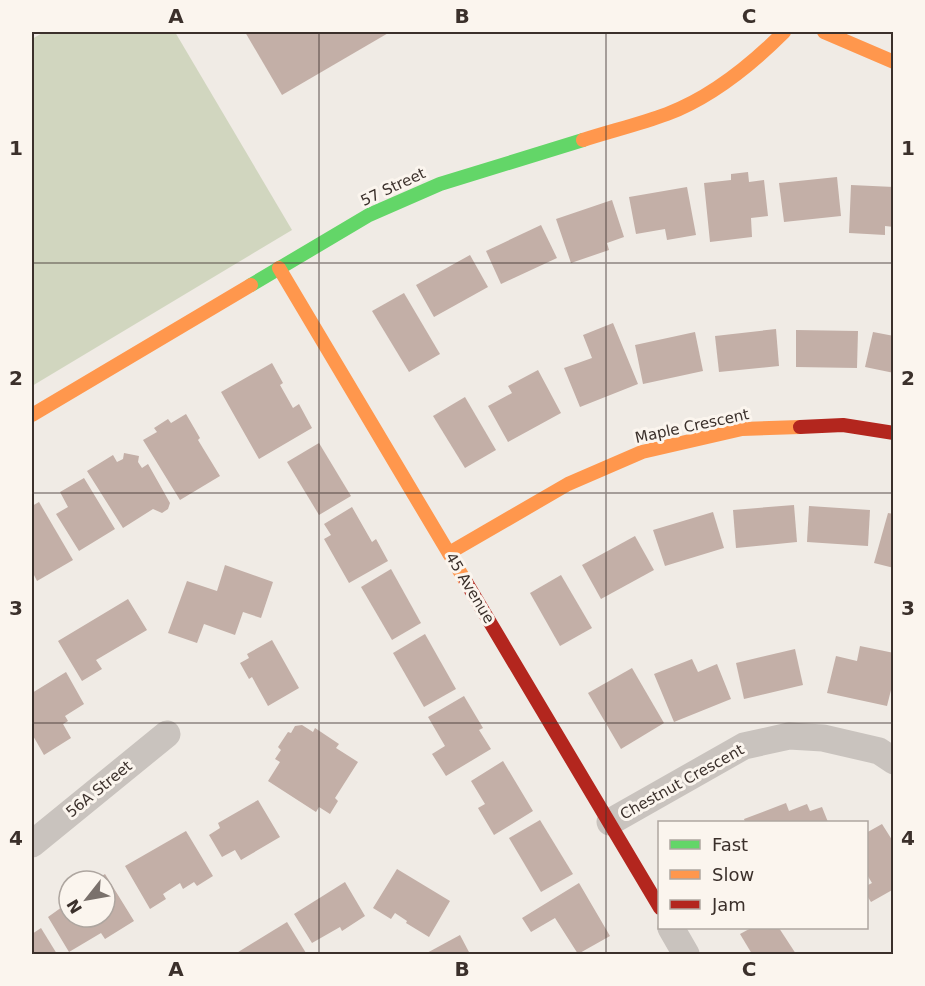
<svg xmlns="http://www.w3.org/2000/svg" width="925" height="986" font-family="'DejaVu Sans',sans-serif">
<rect width="100%" height="100%" fill="#f0ebe5"/>
<polygon fill="#d1d6bf" points="44,32 175,32 292,230 32,386 32,39"/>
<g fill="#c3afa7">
<polygon points="245,32 390,32 282,95"/>
<polygon points="748,172 749,182 764,180 768,216 751,218 752,237 710,242 704,183 731,180 731,174"/>
<polygon points="837,177 841,216 784,222 779,183"/>
<polygon points="851,185 894,187 894,227 885,226 885,235 849,233"/>
<polygon points="687,187 696,235 667,240 665,229 636,234 629,197"/>
<polygon points="612,200 624,237 607,243 609,250 571,263 556,219"/>
<polygon points="541,225 557,258 501,284 486,251"/>
<polygon points="470,255 488,287 434,317 416,285"/>
<polygon points="404,293 440,354 409,372 372,311"/>
<polygon points="613,323 638,384 580,407 564,368 592,358 583,335"/>
<polygon points="776,329 779,366 719,372 715,336"/>
<polygon points="796,330 858,331 857,368 796,367"/>
<polygon points="695,332 703,371 643,384 635,345"/>
<polygon points="873,332 894,336 894,373 865,367"/>
<polygon points="272,363 283,383 280,385 293,408 299,404 312,428 259,459 221,392"/>
<polygon points="538,370 561,413 508,442 488,406 512,393 508,386"/>
<polygon points="465,397 496,450 465,468 433,416"/>
<polygon points="186,414 200,438 198,440 220,476 180,500 143,440 157,432 154,428 168,419 171,423"/>
<polygon points="319,443 351,496 319,515 287,462"/>
<polygon points="124,453 139,456 138,462 142,468 148,464 170,503 168,509 162,513 153,509 123,528 87,471 113,455 117,462 123,459"/>
<polygon points="84,478 115,529 79,551 56,514 68,507 60,492"/>
<polygon points="39,502 73,560 37,581 32,571 32,506"/>
<polygon points="794,505 797,542 736,548 733,510"/>
<polygon points="809,506 870,510 868,546 807,542"/>
<polygon points="352,507 372,542 376,539 388,561 349,583 324,539 331,535 324,524"/>
<polygon points="713,512 724,548 665,566 653,530"/>
<polygon points="888,513 894,514 894,568 874,563"/>
<polygon points="635,536 654,570 601,599 582,565"/>
<polygon points="225,565 273,582 261,618 243,612 235,635 204,624 197,643 168,633 187,581 217,591"/>
<polygon points="391,569 421,623 392,640 361,587"/>
<polygon points="561,575 592,628 560,646 530,593"/>
<polygon points="128,599 147,630 96,660 102,669 82,681 58,641"/>
<polygon points="425,634 456,689 424,707 393,653"/>
<polygon points="272,640 299,688 268,706 252,677 249,679 240,663 249,658 247,654"/>
<polygon points="860,646 894,653 894,678 887,706 827,693 836,656 857,661"/>
<polygon points="795,649 803,685 744,699 736,663"/>
<polygon points="692,659 698,672 717,664 731,699 674,722 654,674"/>
<polygon points="632,668 664,723 621,749 588,693"/>
<polygon points="66,672 84,704 65,716 68,721 63,724 71,738 44,755 32,734 32,693"/>
<polygon points="464,696 483,728 479,730 491,749 446,776 432,754 445,746 428,717"/>
<polygon points="302,725 313,732 315,728 339,744 336,748 358,762 335,798 338,801 330,814 319,807 316,812 268,781 280,762 275,759 281,750 278,747 288,732 291,733 295,726"/>
<polygon points="503,761 533,811 494,835 478,808 485,804 471,781"/>
<polygon points="258,800 280,837 241,860 235,850 222,857 209,835 220,828 218,823"/>
<polygon points="786,803 789,811 807,804 810,811 822,807 828,822 745,822 744,819"/>
<polygon points="540,820 573,874 541,892 509,838"/>
<polygon points="882,824 894,843 894,889 871,902 866,894 866,886 872,883 866,873 866,833"/>
<polygon points="186,831 213,876 197,886 194,882 183,889 180,883 163,894 166,899 150,909 125,866"/>
<polygon points="397,869 450,901 429,937 406,923 407,921 395,913 391,919 373,908"/>
<polygon points="105,874 134,921 105,939 101,933 69,952 48,917 69,902 69,917 105,917 105,881 94,881"/>
<polygon points="345,882 365,916 342,931 340,927 312,943 294,914"/>
<polygon points="579,883 610,936 578,954 555,918 531,932 522,918"/>
<polygon points="287,922 306,953 303,954 235,954"/>
<polygon points="41,928 57,954 32,954 32,934"/>
<polygon points="751,928 779,928 796,954 752,954 740,934"/>
<polygon points="460,935 470,954 425,954"/>
</g>
<g fill="none" stroke-linecap="round" stroke-linejoin="round">
<g stroke="#c9c3be" stroke-width="27">
<polyline points="610,822 744,746 789,736 823,738 879,751 894,761"/>
<polyline points="32,844 167,734"/>
<polyline points="671,928 686,954"/>
</g>
<polyline stroke="#63d668" stroke-width="14" points="251,285 369,215 440,184 583,140"/>
<g stroke="#ff974d" stroke-width="14">
<polyline points="824,32 894,62"/>
<path d="M583,140C611,131 640,124 667,114C712,97 751,65 784,32"/>
<polyline points="279,268 466,582"/>
<polyline points="32,415 251,285"/>
<polyline points="449,553 568,484 642,452 742,429 800,427"/>
</g>
<g stroke="#b3261e" stroke-width="14">
<polyline points="800,427 843,425 894,433"/>
<polyline points="466,582 660,908"/>
</g>
</g>
<path fill="none" stroke="#3b302b" stroke-width="1.5" stroke-opacity="0.55" d="M319,32V954M606,32V954M32,263H894M32,493H894M32,723H894"/>
<g text-anchor="middle" dominant-baseline="central" stroke-width="6" stroke-linejoin="round" paint-order="stroke">
<g font-size="15" fill="#3b302b" stroke="#fbf5ee">
<text transform="translate(393 187) rotate(-25)">57 Street</text>
<text transform="translate(692 426) rotate(-12)">Maple Crescent</text>
<text transform="translate(470 588) rotate(59)">45 Avenue</text>
<text transform="translate(682 782) rotate(-29)">Chestnut Crescent</text>
<text transform="translate(99 789) rotate(-39)">56A Street</text>
</g>
</g>
<rect width="925" height="986" fill="none" stroke="#fbf5ee" stroke-width="66"/>
<rect x="658" y="821" width="210" height="108" fill="#fbf5ee" stroke="#aea6a0" stroke-width="1.5"/>
<rect x="670" y="840" width="30" height="9" fill="#63d668" stroke="#aea6a0" stroke-width="1.5"/>
<text x="712" y="851" font-size="18" fill="#3b302b">Fast</text>
<rect x="670" y="870" width="30" height="9" fill="#ff974d" stroke="#aea6a0" stroke-width="1.5"/>
<text x="712" y="881" font-size="18" fill="#3b302b">Slow</text>
<rect x="670" y="900" width="30" height="9" fill="#b3261e" stroke="#aea6a0" stroke-width="1.5"/>
<text x="712" y="911" font-size="18" fill="#3b302b">Jam</text>
<g transform="translate(87 899) rotate(239)"><circle r="28" fill="#fbf5ee" stroke="#aea6a0" stroke-width="1.5"/>
<path d="M0-4.5L10 22L0 15L-10 22Z" fill="#7a716c"/>
<text y="-9" font-size="16" font-weight="bold" text-anchor="middle" fill="#3b302b">N</text>
</g>
<rect x="33" y="33" width="859" height="920" fill="none" stroke="#3b302b" stroke-width="2"/>
<g font-size="20" text-anchor="middle" font-weight="bold" fill="#3b302b">
<text x="176" y="23">A</text>
<text x="462" y="23">B</text>
<text x="749" y="23">C</text>
<text x="16" y="155">1</text>
<text x="908" y="155">1</text>
<text x="16" y="385">2</text>
<text x="908" y="385">2</text>
<text x="16" y="615">3</text>
<text x="908" y="615">3</text>
<text x="16" y="845">4</text>
<text x="908" y="845">4</text>
<text x="176" y="976">A</text>
<text x="462" y="976">B</text>
<text x="749" y="976">C</text>
</g>
</svg>
